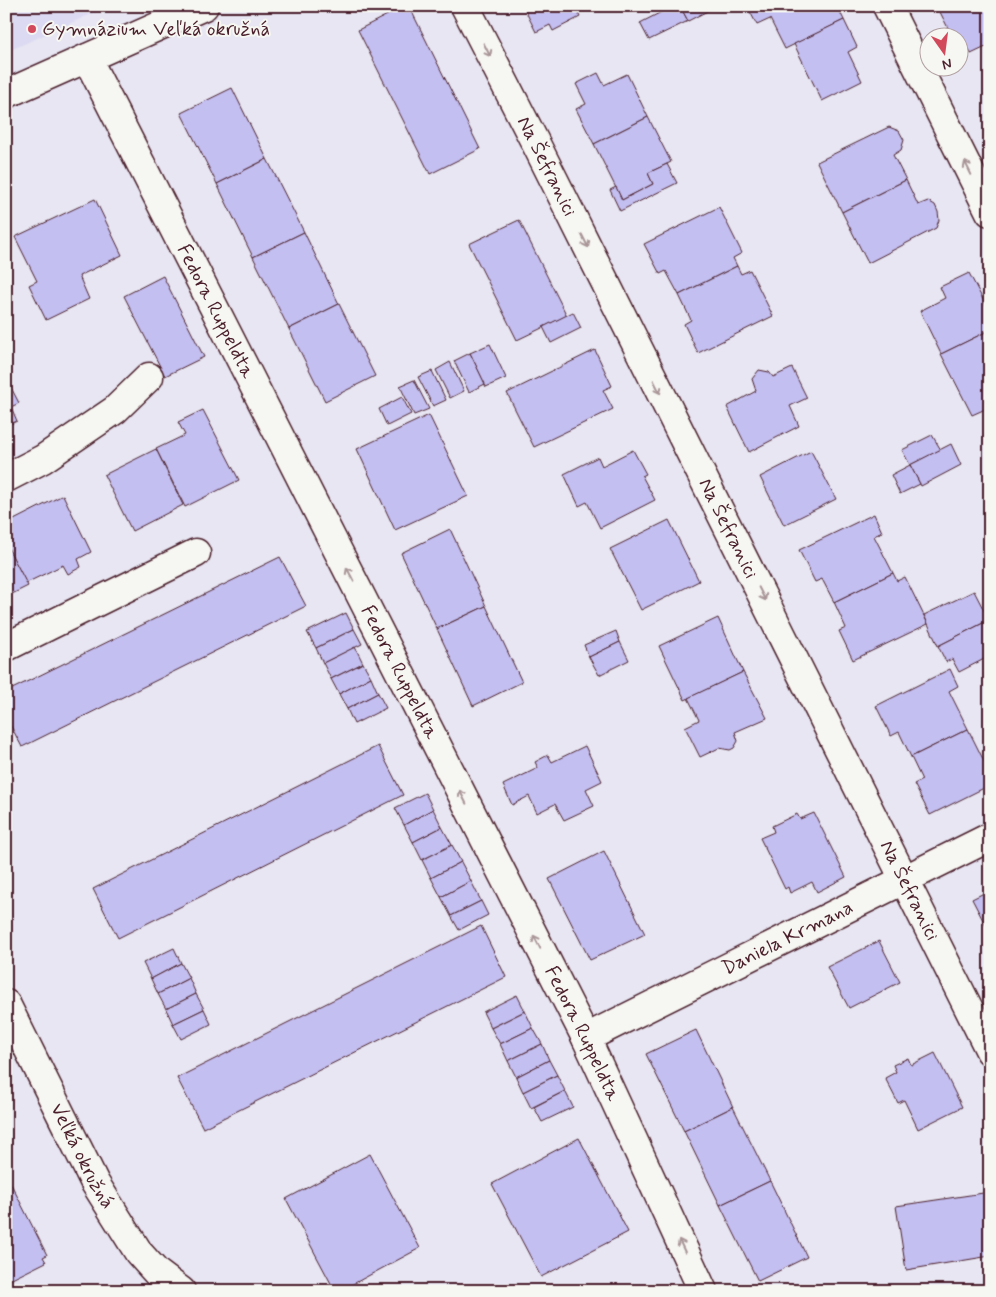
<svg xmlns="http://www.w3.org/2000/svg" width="996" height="1297" font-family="Mynerve,sans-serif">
<rect width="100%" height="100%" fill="#e7e6f2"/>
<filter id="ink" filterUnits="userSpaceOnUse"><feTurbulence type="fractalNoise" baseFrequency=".02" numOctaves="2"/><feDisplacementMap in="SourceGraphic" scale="10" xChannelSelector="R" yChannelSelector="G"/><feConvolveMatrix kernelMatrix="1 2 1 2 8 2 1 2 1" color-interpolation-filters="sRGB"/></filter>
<g filter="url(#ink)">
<polygon fill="#dcdaf2" points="6,6 109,6 6,52"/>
<g fill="#c3bff1" stroke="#4a1f2b">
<polygon points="6,6 19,6 6,12"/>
<polygon points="405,6 409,6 480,149 430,174 358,30"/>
<polygon points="523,6 574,6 580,17 553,31 550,25 536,32"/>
<polygon points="673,6 680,6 688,21 649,40 640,23"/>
<polygon points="680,6 717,6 688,21"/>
<polygon points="747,6 837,6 844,20 785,49 770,19 757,25"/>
<polygon points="937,6 990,6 990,45 971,54 962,36 953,38"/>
<polygon points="844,20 857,47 848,52 862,81 822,101 794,44"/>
<polygon points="598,73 604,85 627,74 648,117 594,144 576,109 586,104 576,84"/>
<polygon points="232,88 267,159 217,184 181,113"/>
<polygon points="648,117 671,162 648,173 653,184 622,200 594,144"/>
<polygon points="889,127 899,131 904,140 901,150 893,155 906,180 842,212 817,162"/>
<polygon points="267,159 304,232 253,257 217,184"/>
<polygon points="667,164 677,183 620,211 610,190 616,187 622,200 653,184 648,173"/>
<polygon points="906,180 918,205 928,201 935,205 938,212 939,220 936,228 868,263 842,212"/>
<polygon points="95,199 122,255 79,276 89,299 46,320 29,285 37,281 15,237"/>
<polygon points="719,207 742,253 733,258 737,266 679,295 666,271 660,274 644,244"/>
<polygon points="519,220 567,316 517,340 469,244"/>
<polygon points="304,232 339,304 289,329 253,257"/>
<polygon points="737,266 741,274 750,270 773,316 698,353 684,324 691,320 679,295"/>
<polygon points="969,273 990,313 990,330 941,354 920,311 945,298 940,287"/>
<polygon points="163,276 204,357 165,376 124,296"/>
<polygon points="339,304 375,376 325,401 289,329"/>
<polygon points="573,312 581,328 551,343 543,327"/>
<polygon points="990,330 990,407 972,415 941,354"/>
<polygon points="490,344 506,378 486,387 470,353"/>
<polygon points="595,350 612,386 603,390 613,409 534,447 507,393"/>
<polygon points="470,353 485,384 469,392 454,361"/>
<polygon points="450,362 464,391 450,398 436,370"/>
<polygon points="792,368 807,398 790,406 799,426 749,452 727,407 756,391 752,379 759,370 769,372 773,377"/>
<polygon points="432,371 446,400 433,406 418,377"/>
<polygon points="6,378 19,403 11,407 17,421 6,426"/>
<polygon points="414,380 429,409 414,415 400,386"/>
<polygon points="402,397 411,414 387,426 379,409"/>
<polygon points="203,410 239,480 185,507 156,449 185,435 178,422"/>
<polygon points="429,415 468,496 395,530 357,449"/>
<polygon points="932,435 941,450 910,465 902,450"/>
<polygon points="951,444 961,465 921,486 910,465"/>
<polygon points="156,449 183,505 132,531 104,475"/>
<polygon points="633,450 646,474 642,476 655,500 600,528 587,502 579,506 564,474 598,457 602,466"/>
<polygon points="811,451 836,499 784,525 760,477"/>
<polygon points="910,465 920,484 900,494 891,475"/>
<polygon points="63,495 91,552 78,559 81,567 68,574 63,565 26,583 6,544 6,524"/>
<polygon points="874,514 882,532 874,536 893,573 834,602 822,579 815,582 799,550"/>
<polygon points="669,520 699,581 641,610 610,549"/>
<polygon points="450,529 486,606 437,629 401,553"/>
<polygon points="6,544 28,586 6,597"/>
<polygon points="280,557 306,606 22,747 6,717 6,692"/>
<polygon points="893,573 897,581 905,577 928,624 853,660 839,631 846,628 834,602"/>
<polygon points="974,591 989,620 938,646 924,615"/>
<polygon points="486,606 522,682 473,706 437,629"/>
<polygon points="346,613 354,629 316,648 307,632"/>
<polygon points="718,618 743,672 685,700 659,646"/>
<polygon points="989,620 990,656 959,672 952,659 946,662 938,646"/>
<polygon points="354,629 362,644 323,663 316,648"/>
<polygon points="616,631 620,642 589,657 584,645"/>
<polygon points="620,642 629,660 599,675 589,657"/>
<polygon points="355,647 363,663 331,679 323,663"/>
<polygon points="363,663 371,677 339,694 331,679"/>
<polygon points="950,669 958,686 949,691 968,729 911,757 899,732 891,736 876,706"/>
<polygon points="743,672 767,718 735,732 738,741 734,748 730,750 719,748 700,757 685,727 699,720 688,698"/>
<polygon points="371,677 378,693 347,709 339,694"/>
<polygon points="378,693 386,708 354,724 347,709"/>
<polygon points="968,729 987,767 990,765 990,785 930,815 914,784 922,780 911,757"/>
<polygon points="378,746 403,795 118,938 93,889"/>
<polygon points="585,746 602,781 586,789 594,806 564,820 555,804 537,813 529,796 512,805 503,785 538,768 535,762 548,755 552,762"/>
<polygon points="425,793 433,809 404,825 395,808"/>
<polygon points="433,809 442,827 413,842 404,825"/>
<polygon points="814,813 846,877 817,892 812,882 790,893 788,887 785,889 760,838 774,832 772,826 797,814 800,819"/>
<polygon points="442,827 452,845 422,860 413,842"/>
<polygon points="452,845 461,862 431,878 422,860"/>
<polygon points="604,851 645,934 590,960 549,879"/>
<polygon points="461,862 471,881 441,897 431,878"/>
<polygon points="471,881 481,901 451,916 441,897"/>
<polygon points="990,890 990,924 986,926 972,899"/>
<polygon points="481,901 488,915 459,930 451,916"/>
<polygon points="481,926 506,977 203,1128 177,1078"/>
<polygon points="879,941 900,982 849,1008 827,967"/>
<polygon points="174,948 181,963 151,979 143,963"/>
<polygon points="181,963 189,978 158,994 151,979"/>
<polygon points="189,978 196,994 166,1009 158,994"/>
<polygon points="196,994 204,1009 173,1024 166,1009"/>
<polygon points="517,995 525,1011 491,1028 483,1012"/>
<polygon points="204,1009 211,1024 181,1039 173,1024"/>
<polygon points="525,1011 533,1028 500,1044 491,1028"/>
<polygon points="533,1028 542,1044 508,1061 500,1044"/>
<polygon points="696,1030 733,1107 684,1131 646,1054"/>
<polygon points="542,1044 549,1060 516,1077 508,1061"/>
<polygon points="935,1053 962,1107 918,1129 904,1100 898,1103 885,1078 896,1072 893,1065 908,1058 911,1065"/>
<polygon points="549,1060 557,1075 523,1092 516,1077"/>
<polygon points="557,1075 565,1091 531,1108 523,1092"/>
<polygon points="565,1091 573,1107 542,1122 534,1107"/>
<polygon points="733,1107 770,1181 720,1205 684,1131"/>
<polygon points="579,1138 628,1232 541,1277 492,1184"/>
<polygon points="370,1154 420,1248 340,1291 335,1291 286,1199"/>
<polygon points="9,1180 47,1255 43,1257 46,1262 6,1282 6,1181"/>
<polygon points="770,1181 807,1257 758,1281 720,1205"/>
<polygon points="990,1192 990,1256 906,1270 896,1206"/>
</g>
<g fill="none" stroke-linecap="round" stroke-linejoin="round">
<defs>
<g id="minor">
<path id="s1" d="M465,6L536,144L990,1051"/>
<polyline points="887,6 990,212"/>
<path id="s2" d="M87,58L586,1038L703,1291"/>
<polyline points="6,94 204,6"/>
<polyline points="6,478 43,459 115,410 149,377"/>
<polyline points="6,647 196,553"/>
<path id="s3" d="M6,1004L95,1183L139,1253L157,1273L181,1291"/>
<path id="s4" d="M586,1038L990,837"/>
</g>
</defs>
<use href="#minor" stroke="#4a1f2b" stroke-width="31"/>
<use href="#minor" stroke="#f6f6f2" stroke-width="28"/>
</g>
<defs><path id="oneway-shaft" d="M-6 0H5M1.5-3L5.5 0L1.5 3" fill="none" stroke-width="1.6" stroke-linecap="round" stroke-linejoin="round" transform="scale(1.25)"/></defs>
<g stroke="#a99598">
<use href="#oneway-shaft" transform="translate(487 50) rotate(63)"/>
<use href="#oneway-shaft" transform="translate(968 168) rotate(-116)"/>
<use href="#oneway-shaft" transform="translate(585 241) rotate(63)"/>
<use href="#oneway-shaft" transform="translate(657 387) rotate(63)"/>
<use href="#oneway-shaft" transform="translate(350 574) rotate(-117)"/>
<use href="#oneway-shaft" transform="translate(762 594) rotate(63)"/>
<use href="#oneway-shaft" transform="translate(463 797) rotate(-117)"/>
<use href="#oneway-shaft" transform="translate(537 942) rotate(-117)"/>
<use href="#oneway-shaft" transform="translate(682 1246) rotate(-115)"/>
</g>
</g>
<circle fill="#d1495b" stroke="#f6f6f2" stroke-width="2" cx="32" cy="29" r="5"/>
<g text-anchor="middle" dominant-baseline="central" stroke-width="4" stroke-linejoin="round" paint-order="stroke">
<g font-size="20" fill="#4a1f2b" stroke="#f6f6f2" text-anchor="start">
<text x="42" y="29">Gymnázium Veľká okružná</text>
</g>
<g font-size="20" fill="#4a1f2b" stroke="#f6f6f2">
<text stroke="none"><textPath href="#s1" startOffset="180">Na Šefranici</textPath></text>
<text stroke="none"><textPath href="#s2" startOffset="284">Fedora Ruppeldta</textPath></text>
<text stroke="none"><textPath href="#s1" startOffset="585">Na Šefranici</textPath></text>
<text stroke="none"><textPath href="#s2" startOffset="689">Fedora Ruppeldta</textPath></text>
<text stroke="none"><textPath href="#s1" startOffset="990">Na Šefranici</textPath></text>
<text stroke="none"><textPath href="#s4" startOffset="225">Daniela Krmana</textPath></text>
<text stroke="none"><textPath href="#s2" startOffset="1094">Fedora Ruppeldta</textPath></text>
<text stroke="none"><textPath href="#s3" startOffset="170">Veľká okružná</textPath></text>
</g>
</g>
<rect width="996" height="1297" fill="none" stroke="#f6f6f2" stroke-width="25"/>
<rect x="12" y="12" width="971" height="1272" fill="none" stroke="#4a1f2b" stroke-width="2" filter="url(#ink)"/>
<g transform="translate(944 52) rotate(166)"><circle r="24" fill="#f6f6f2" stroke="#b1a0a2"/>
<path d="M0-4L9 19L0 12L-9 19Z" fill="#d1495b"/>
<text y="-8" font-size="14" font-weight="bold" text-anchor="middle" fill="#4a1f2b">N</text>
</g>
</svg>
